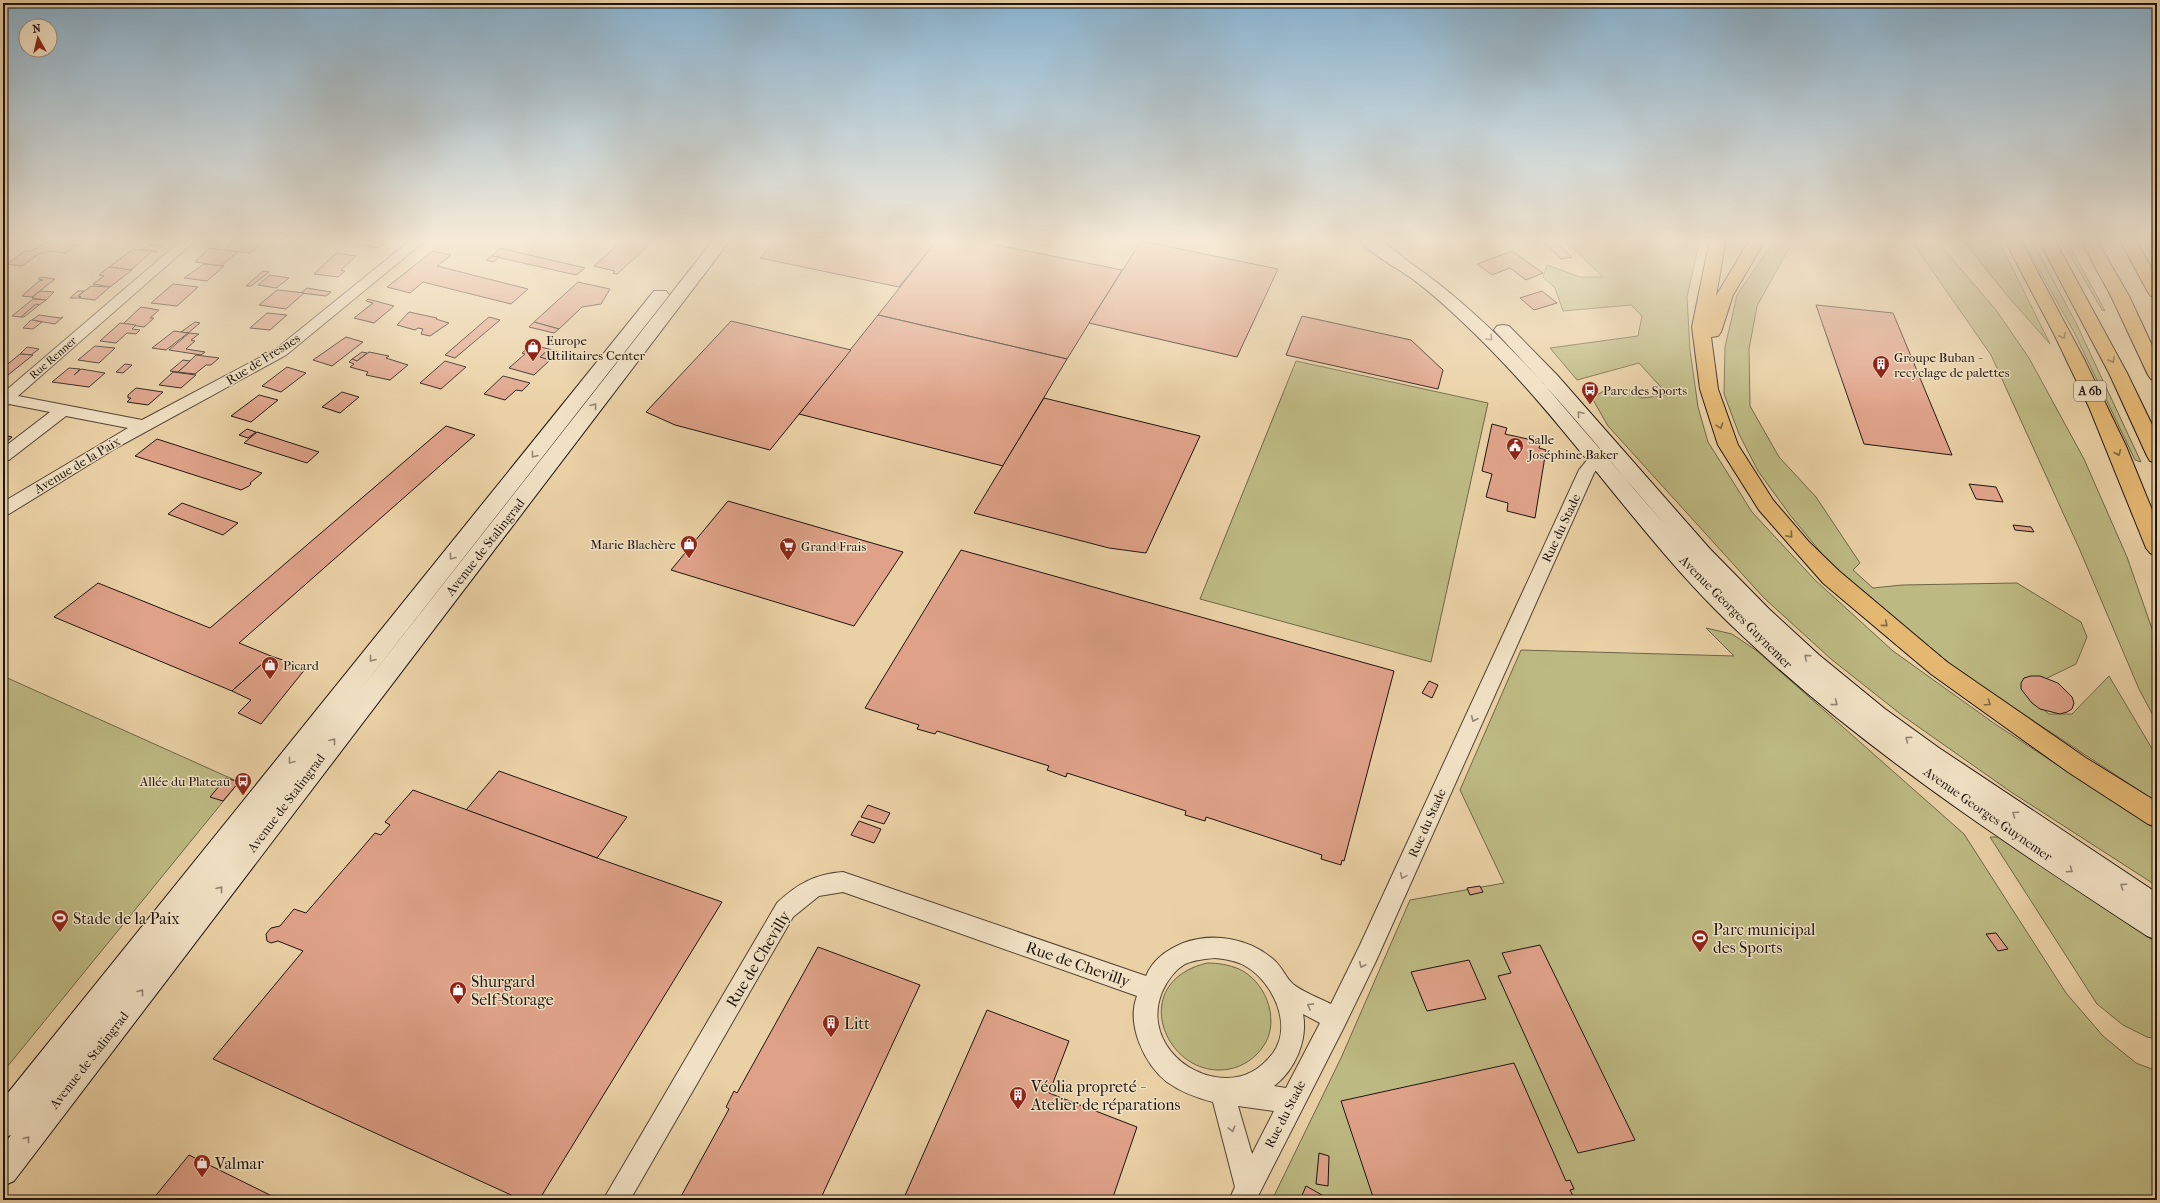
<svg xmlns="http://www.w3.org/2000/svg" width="2160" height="1203" font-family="'IM FELL French Canon',serif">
<rect width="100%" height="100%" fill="#ead1a5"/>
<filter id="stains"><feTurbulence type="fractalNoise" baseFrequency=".005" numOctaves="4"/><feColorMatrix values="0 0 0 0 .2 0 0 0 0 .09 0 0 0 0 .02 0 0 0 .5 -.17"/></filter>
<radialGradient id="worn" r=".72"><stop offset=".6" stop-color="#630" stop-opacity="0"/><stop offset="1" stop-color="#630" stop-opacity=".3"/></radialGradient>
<g fill="#bdb982" stroke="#6e6648">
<polygon points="1563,239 1700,239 1687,297 1690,350 1698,407 1708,442 1752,512 1815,580 1893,651 1995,724 2157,830 2157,886 2011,792 1903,716 1831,659 1764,598 1608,426 1592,398 1607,389 1628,389 1642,398 1668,395 1639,363 1577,380 1550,348 1638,336 1642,316 1631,305 1563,311 1555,288 1543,277 1547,265 1580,277 1603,277"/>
<polygon points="1775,239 1794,239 1757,306 1749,349 1750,406 1779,457 1816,497 1860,563 1853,570 1873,588 1902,585 2017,583 2081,622 2087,637 2076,664 2029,687 2030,698 2049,714 2072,714 2109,676 2157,757 2157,802 1968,678 1930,648 1836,571 1790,515 1758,471 1739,434 1724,394 1725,347 1737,295"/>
<polygon points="1910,239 1935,239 1996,310 2029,358 2084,459 2127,557 2157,643 2157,723 2139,689 2079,548 1991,355"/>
<polygon points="1962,239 1998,239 2050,344 2005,293"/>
<polygon points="2022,239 2031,239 2076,323 2141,462 2135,460 2074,332"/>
<polygon points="2061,239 2066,239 2105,311 2102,310"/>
<polygon points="1296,361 1488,403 1431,662 1200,599"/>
<polygon points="1706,628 1732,634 1757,651 1964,834 2066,993 2103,1036 2136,1063 2157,1071 2157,1200 1272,1200 1341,1058 1410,900 1504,883 1460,790 1521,650 1734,656"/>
<polygon points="3,676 239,782 3,1072"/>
<polygon points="1990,837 2001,837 2157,943 2157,1039 2147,1037 2123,1025 2097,1004"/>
<path d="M1207,963C1219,963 1229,965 1239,969C1265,981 1279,1017 1266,1042C1259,1054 1250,1062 1237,1067C1171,1089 1121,984 1207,963Z"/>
</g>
<g fill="#dfa289" stroke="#1e140e">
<polygon points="237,239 264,239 266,240 250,253 224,250"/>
<polygon points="363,239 388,239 383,244 371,242 367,246 357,244"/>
<polygon points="624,239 656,239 617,274 613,273 615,271 594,266"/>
<polygon points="778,239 938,239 899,287 760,258"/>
<polygon points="938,239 968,239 1122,270 1067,359 878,315"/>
<polygon points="61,240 83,242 80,245 75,245 66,253 48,251 44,253 40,253 22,266 7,264 25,251 31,251 48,242 56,243"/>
<polygon points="1141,241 1278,269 1237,357 1089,323"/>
<polygon points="1555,241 1572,257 1561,259 1544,243"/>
<polygon points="371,242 383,244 378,248 367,246"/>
<polygon points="148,245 162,246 156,252 141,250"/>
<polygon points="209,248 224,250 238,252 221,266 195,262"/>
<polygon points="500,248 585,268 576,275 492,256"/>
<polygon points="133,249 152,251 131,270 109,267"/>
<polygon points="433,251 451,255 437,266 528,289 511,304 423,282 410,293 387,287"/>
<polygon points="1512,251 1543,273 1526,280 1510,268 1492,275 1477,264"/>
<polygon points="336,253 356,256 341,270 345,271 338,277 314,274"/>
<polygon points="492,256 499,257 494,262 486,260"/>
<polygon points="204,264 224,266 207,281 184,278"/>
<polygon points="109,267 132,270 110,287 93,284 104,276 99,275"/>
<polygon points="263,271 269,272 251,286 246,286"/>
<polygon points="270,275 289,278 276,288 258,285"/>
<polygon points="40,277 55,279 32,297 22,296 39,281 43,280 38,279"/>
<polygon points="578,282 610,289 601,304 582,307 559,329 534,322"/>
<polygon points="173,284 198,287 177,306 151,303"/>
<polygon points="91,286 110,287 95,300 79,298 81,297 78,296"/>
<polygon points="307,288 331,292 326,296 301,293"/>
<polygon points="277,290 288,291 304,293 286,309 259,305"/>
<polygon points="40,291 54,292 46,300 32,298"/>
<polygon points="78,291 84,291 78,296 81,297 79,298 70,298"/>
<polygon points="1542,291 1557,303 1534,310 1520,298"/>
<polygon points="33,299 46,300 39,305 36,304 21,317 12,316"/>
<polygon points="368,299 394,306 374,323 354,318 373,303 366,301"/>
<polygon points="36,304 39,305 24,317 21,317"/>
<polygon points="1816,305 1893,313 1952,455 1864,444"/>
<polygon points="141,307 159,310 150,318 154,318 144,327 123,324"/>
<polygon points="409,312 437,318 436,319 449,323 430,336 421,334 423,329 418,328 415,330 397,325"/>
<polygon points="267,313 287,315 270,330 250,328"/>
<polygon points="39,315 60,318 63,317 55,324 32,320"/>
<polygon points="878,315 1067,359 1003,466 799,414"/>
<polygon points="1302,316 1411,340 1443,370 1438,389 1286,355"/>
<polygon points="489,317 500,320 455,358 445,355"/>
<polygon points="31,320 32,320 42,322 33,329 23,328"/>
<polygon points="731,321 851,350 770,450 675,425 646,412"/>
<polygon points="195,322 200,323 188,333 181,332"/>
<polygon points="534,322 559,329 554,333 529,327"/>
<polygon points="120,323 136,325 132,329 140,330 136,334 127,333 116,343 100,341"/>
<polygon points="174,331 188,333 166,350 152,348"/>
<polygon points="189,333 199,334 191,340 195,341 186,349 205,352 201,355 169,350"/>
<polygon points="346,337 363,342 332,366 313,360"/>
<polygon points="531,345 549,349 540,357 550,360 534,375 509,368 525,354 522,353"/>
<polygon points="95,346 115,348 99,363 78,360"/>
<polygon points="27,347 39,349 31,355 20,354"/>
<polygon points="549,349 558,352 550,360 540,357"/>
<polygon points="362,352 367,353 357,361 352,359"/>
<polygon points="369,352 389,356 386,358 408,365 390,380 366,375 368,372 350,367 354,364 349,362 352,359 357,361"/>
<polygon points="20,354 33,355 3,379 3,368"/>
<polygon points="196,355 219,358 211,365 206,365 195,374 178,372"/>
<polygon points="183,360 190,361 178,372 170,371"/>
<polygon points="445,361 466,367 441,389 420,383"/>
<polygon points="125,364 132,365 123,373 116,372"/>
<polygon points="287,367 306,373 281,392 262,386"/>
<polygon points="69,368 80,369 74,375 81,369 105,373 89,387 52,382"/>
<polygon points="173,372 196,375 181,388 159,385"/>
<polygon points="503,376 530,383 522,391 516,390 505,400 484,394"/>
<polygon points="136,388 163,392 148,405 127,402 131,398 128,398 128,395"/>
<polygon points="342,392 359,397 340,413 322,407"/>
<polygon points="259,395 278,400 251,422 231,416"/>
<polygon points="1044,398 1200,436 1146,553 1109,548 974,513"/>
<polygon points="1492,424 1507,428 1505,434 1541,442 1539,448 1546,450 1535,518 1507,511 1508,503 1486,497 1492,474 1482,471"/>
<polygon points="446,426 475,435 239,643 271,656 232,691 54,617 98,583 210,628"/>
<polygon points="247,429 256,432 248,438 239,435"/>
<polygon points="257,432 319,452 307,463 244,443"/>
<polygon points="3,435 12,437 3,445"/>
<polygon points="157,439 262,473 250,483 251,484 249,486 241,490 135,456"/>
<polygon points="1969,484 1996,487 2003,502 1976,499"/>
<polygon points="728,501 903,552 854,626 671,570"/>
<polygon points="182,503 238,523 223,535 168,514"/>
<polygon points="2013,525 2031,527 2034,532 2015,530"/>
<polygon points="961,550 1394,671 1344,861 1342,860 1341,865 1321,859 1322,855 1206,817 1205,821 1185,815 1186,811 1067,773 1066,777 1047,770 1049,766 937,731 935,734 917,729 919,725 865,708"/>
<polygon points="271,656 306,668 261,724 238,713 251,700 232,691"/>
<polygon points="2031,676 2040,676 2058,683 2072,697 2074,703 2072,709 2067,712 2060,714 2040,709 2032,703 2021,689 2021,683 2024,678"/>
<polygon points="1429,681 1438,685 1432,698 1422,693"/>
<polygon points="499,771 627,817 597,858 466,810"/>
<polygon points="226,778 239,782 223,801 210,797"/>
<polygon points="413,790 597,858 722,902 539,1200 522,1200 213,1059 303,951 278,941 271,943 267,941 266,934 271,928 280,926 294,909 306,913 375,833 381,835 390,825 385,822"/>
<polygon points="868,805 890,813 884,824 861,817"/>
<polygon points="859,821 881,829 874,843 851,835"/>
<polygon points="1480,886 1483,892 1470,895 1467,888"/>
<polygon points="1996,933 2008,949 1998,951 1986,934"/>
<polygon points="1540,945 1635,1140 1578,1153 1498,976 1511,973 1502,953"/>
<polygon points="818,947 920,985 820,1200 679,1200 729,1109 726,1107 734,1091 737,1093"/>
<polygon points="1469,960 1486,999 1427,1011 1411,972"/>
<polygon points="987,1010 1069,1041 1049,1093 1137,1127 1112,1200 903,1200"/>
<polygon points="1514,1063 1566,1181 1570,1180 1574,1189 1570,1190 1575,1200 1374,1200 1341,1101"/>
<polygon points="1319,1153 1329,1156 1328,1186 1316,1184"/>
<polygon points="189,1155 280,1200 152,1200"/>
<polygon points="1306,1186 1329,1199 1328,1200 1300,1200"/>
</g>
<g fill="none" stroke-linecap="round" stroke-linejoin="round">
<defs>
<g id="street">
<polygon points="4,239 19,239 8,250 3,251"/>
<polygon points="183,239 197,239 18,396 142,420 276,349 412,239 427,239 286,355 116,448 9,514 3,516 3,502 128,428 66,416 9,460 3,461 3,448 50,412 9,404 3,406 3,393"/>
<path d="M1612,450L1618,451L1620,455L1618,459L1603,462L1594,473L1376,961L1344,1027L1256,1200H1229L1235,1187L1213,1102C1197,1098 1181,1092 1167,1082C1144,1064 1126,1024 1137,996L843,892L819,896L793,917L630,1200H603L777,903C797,884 815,874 843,872L1146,976C1153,959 1167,950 1183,943C1213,932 1250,938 1274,960C1282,967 1286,978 1293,984C1303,992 1319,998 1331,1004L1360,945L1579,470L1592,454ZM1215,958C1226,959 1238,961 1247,967C1273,983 1293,1025 1273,1053C1261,1069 1246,1078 1226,1078C1182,1077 1144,1036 1162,992C1167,981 1175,970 1185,964C1194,960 1205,959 1215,958ZM1303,1014L1320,1023L1286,1088L1274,1086C1295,1070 1308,1040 1303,1014ZM1238,1106L1274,1111L1252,1154Z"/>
</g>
<g id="secondary">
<polygon points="714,239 731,239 14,1181 3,1186 3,1145 11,1135 3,1138 3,1099 654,291 666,291 669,295 666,299 357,694"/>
<path d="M1358,239C1364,239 1371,238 1376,239C1385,241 1401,256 1409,262C1511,332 1586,435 1667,527L1543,383L1494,330L1497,326L1503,325L1509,326L1557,375L1710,549L1769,609L1819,655L1885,709L1939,748L2157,893V940L2147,936C2002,841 1856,745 1730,624C1650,547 1587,453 1511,371C1481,339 1449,307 1414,280C1396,267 1373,256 1358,239Z"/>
</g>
<g id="highway">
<polygon points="1710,239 1726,239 1716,296 1750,239 1766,239 1733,295 1721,332 1718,336 1711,337 1718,389 1738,445 1773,500 1809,542 1839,571 1947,662 2086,758 2157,802 2157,827 2148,824 2068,772 1931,674 1823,583 1759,510 1718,445 1700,389 1692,327"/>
<polygon points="2004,239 2020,239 2084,359 2126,446 2157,522 2157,556 2150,553 2146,548 2089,407 2054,334"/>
<polygon points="2038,239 2054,239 2127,373 2157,435 2157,463 2150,461 2147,456 2109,373"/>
<polygon points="2080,239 2096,239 2129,296 2157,356 2157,381 2151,379 2148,375 2111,296"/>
<polygon points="2119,239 2135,239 2157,277 2157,297 2151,296 2148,292"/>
</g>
</defs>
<use href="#street" stroke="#514334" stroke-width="2"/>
<use href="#secondary" stroke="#1e140e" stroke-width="2"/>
<use href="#highway" stroke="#1e140e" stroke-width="2"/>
<use href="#street" fill="#f1e1c4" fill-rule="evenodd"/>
<use href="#secondary" fill="#f1e1c4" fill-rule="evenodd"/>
<use href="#highway" fill="#e5b872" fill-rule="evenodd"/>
</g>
<defs><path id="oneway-chevron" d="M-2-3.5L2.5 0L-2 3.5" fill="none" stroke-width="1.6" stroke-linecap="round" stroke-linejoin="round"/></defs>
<g stroke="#826640">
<use href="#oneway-chevron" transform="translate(2063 336) rotate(64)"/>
<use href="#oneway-chevron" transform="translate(2112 360) rotate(62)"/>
<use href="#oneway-chevron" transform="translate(1720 426) rotate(72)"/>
<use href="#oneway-chevron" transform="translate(2118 453) rotate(67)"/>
<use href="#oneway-chevron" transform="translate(1790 535) rotate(48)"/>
<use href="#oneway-chevron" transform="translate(1885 624) rotate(40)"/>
<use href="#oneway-chevron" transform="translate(1988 703) rotate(35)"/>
</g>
<g stroke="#928572">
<use href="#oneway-chevron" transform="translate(1490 338) rotate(45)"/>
<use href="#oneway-chevron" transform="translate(594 406) rotate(-53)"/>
<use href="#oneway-chevron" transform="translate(1580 414) rotate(-130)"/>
<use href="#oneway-chevron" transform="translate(534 455) rotate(128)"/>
<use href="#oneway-chevron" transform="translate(452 557) rotate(128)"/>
<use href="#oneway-chevron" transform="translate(1807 657) rotate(-138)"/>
<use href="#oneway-chevron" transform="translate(372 659) rotate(128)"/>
<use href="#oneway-chevron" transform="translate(1835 703) rotate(37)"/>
<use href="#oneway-chevron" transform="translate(1474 719) rotate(114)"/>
<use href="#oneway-chevron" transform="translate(1908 739) rotate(-143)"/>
<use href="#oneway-chevron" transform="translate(333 741) rotate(-52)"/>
<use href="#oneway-chevron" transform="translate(291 761) rotate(128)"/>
<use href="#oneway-chevron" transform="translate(2015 814) rotate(-145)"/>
<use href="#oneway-chevron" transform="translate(2070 870) rotate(34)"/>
<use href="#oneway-chevron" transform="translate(1403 876) rotate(114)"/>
<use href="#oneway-chevron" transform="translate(2123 886) rotate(-146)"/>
<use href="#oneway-chevron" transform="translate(220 889) rotate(-52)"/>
<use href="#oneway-chevron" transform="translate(1362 965) rotate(116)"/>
<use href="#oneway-chevron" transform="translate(141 992) rotate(-52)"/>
<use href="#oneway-chevron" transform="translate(1310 1006) rotate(-152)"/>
<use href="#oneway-chevron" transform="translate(1232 1129) rotate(75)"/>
<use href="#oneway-chevron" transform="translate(27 1139) rotate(-52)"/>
</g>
<linearGradient id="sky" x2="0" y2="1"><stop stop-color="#89b4d2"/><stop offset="0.59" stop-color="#f6ead6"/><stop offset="1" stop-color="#f6ead6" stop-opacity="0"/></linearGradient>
<rect width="2160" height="408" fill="url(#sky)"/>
<defs>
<symbol id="shop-pin" viewBox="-11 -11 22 30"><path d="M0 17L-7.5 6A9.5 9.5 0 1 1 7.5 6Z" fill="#8f2418" stroke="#f1e1c4"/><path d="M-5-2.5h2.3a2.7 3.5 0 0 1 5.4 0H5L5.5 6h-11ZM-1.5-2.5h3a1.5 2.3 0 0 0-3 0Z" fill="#fff"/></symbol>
<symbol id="building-pin" viewBox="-11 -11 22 30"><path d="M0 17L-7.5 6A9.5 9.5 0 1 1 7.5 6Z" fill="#8f2418" stroke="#f1e1c4"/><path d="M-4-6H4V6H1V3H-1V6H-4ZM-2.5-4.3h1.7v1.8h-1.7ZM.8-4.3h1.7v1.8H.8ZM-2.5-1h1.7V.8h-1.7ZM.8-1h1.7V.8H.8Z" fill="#fff"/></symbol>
<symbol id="bus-pin" viewBox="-11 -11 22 30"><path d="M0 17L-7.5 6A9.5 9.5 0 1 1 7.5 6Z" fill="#8f2418" stroke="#f1e1c4"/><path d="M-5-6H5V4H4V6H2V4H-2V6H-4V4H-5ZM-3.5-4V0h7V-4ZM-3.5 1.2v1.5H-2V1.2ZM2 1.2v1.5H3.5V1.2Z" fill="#fff"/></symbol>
<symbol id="civic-pin" viewBox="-11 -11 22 30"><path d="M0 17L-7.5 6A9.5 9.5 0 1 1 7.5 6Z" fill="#8f2418" stroke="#f1e1c4"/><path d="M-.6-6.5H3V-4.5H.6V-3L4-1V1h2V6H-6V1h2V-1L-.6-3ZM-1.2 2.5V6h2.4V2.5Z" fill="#fff"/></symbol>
<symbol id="supermarket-pin" viewBox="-11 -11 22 30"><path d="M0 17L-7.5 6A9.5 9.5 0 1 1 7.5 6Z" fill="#8f2418" stroke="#f1e1c4"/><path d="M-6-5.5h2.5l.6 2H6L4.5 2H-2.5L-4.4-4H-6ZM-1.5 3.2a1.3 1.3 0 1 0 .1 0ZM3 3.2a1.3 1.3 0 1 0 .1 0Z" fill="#fff"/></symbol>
<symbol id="stadium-pin" viewBox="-11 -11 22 30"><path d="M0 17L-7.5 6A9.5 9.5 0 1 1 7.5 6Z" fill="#8f2418" stroke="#f1e1c4"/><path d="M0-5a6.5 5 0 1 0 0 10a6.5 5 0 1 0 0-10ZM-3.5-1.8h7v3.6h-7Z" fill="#fff"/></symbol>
</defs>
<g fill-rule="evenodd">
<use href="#shop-pin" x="523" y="337" width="20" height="27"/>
<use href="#building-pin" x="1871" y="354" width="20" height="27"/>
<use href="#bus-pin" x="1580" y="380" width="20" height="27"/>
<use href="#civic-pin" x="1505" y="436" width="20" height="27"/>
<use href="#shop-pin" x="679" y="534" width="20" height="27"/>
<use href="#supermarket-pin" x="778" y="536" width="20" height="27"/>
<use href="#shop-pin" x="260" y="655" width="20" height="27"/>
<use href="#bus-pin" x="233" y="771" width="20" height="27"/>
<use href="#stadium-pin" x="50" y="908" width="20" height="27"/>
<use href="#stadium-pin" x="1690" y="928" width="20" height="27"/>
<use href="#shop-pin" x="448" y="980" width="20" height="27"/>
<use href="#building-pin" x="821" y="1013" width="20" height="27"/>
<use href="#building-pin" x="1008" y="1085" width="20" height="27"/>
<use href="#shop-pin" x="192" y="1153" width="20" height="27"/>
</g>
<g text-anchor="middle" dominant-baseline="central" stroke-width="3" stroke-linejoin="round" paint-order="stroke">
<g font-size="11" fill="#1e140e" stroke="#f1e1c4">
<text transform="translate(53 358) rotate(-41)">Rue Renner</text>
</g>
<rect fill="#f1e1c4" stroke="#5d5245" stroke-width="1" x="2074" y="381" width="32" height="20" rx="3"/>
<g font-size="12" font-weight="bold" fill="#1e140e">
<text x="2090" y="391">A 6b</text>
</g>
<g font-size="13" fill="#1e140e" stroke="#f1e1c4" text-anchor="start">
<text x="546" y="340">Europe<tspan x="546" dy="15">Utilitaires Center</tspan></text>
<text x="1894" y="357">Groupe Buban -<tspan x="1894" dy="15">recyclage de palettes</tspan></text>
<text x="1603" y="390">Parc des Sports</text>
<text x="1528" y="439">Salle<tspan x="1528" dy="15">Joséphine Baker</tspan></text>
<text x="676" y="544" text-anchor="end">Marie Blachère</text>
<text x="801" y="546">Grand Frais</text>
<text x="283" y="665">Picard</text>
<text x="230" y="781" text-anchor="end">Allée du Plateau</text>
</g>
<g font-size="13" fill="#1e140e" stroke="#f1e1c4">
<text transform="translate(263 359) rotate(-32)">Rue de Fresnes</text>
<text transform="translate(77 465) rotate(-31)">Avenue de la Paix</text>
<text transform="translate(1561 528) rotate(-65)">Rue du Stade</text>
<text transform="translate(485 547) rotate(-52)">Avenue de Stalingrad</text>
<text transform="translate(1736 612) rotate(45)">Avenue Georges Guynemer</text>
<text transform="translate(286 803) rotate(-53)">Avenue de Stalingrad</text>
<text transform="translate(1988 814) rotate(35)">Avenue Georges Guynemer</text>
<text transform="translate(1427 823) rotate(-66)">Rue du Stade</text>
<text transform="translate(89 1060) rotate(-52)">Avenue de Stalingrad</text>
<text transform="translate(1285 1114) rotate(-63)">Rue du Stade</text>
</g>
<g font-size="16" fill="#1e140e" stroke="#f1e1c4" text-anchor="start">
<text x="73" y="918">Stade de la Paix</text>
<text x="1713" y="929">Parc municipal<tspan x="1713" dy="18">des Sports</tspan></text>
<text x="471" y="981">Shurgard<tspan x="471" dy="18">Self-Storage</tspan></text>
<text x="844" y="1023">Litt</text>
<text x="1031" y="1086">Véolia propreté -<tspan x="1031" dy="18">Atelier de réparations</tspan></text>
<text x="215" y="1163">Valmar</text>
</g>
<g font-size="16" fill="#1e140e" stroke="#f1e1c4">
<text transform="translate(758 959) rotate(-59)">Rue de Chevilly</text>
<text transform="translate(1078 964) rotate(19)">Rue de Chevilly</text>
</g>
</g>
<rect width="2160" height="1203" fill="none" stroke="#ead1a5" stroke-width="16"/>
<rect x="4" y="4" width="2152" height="1195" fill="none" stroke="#1e140e" stroke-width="2"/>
<rect x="8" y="8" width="2144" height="1187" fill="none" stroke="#1e140e"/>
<g transform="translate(38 38) rotate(352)"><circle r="19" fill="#f1e1c4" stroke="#9d8f7b"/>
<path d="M0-3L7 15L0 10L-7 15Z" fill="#8f2418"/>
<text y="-6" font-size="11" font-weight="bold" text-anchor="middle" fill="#1e140e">N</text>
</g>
<rect width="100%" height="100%" filter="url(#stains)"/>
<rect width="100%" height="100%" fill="url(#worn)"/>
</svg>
